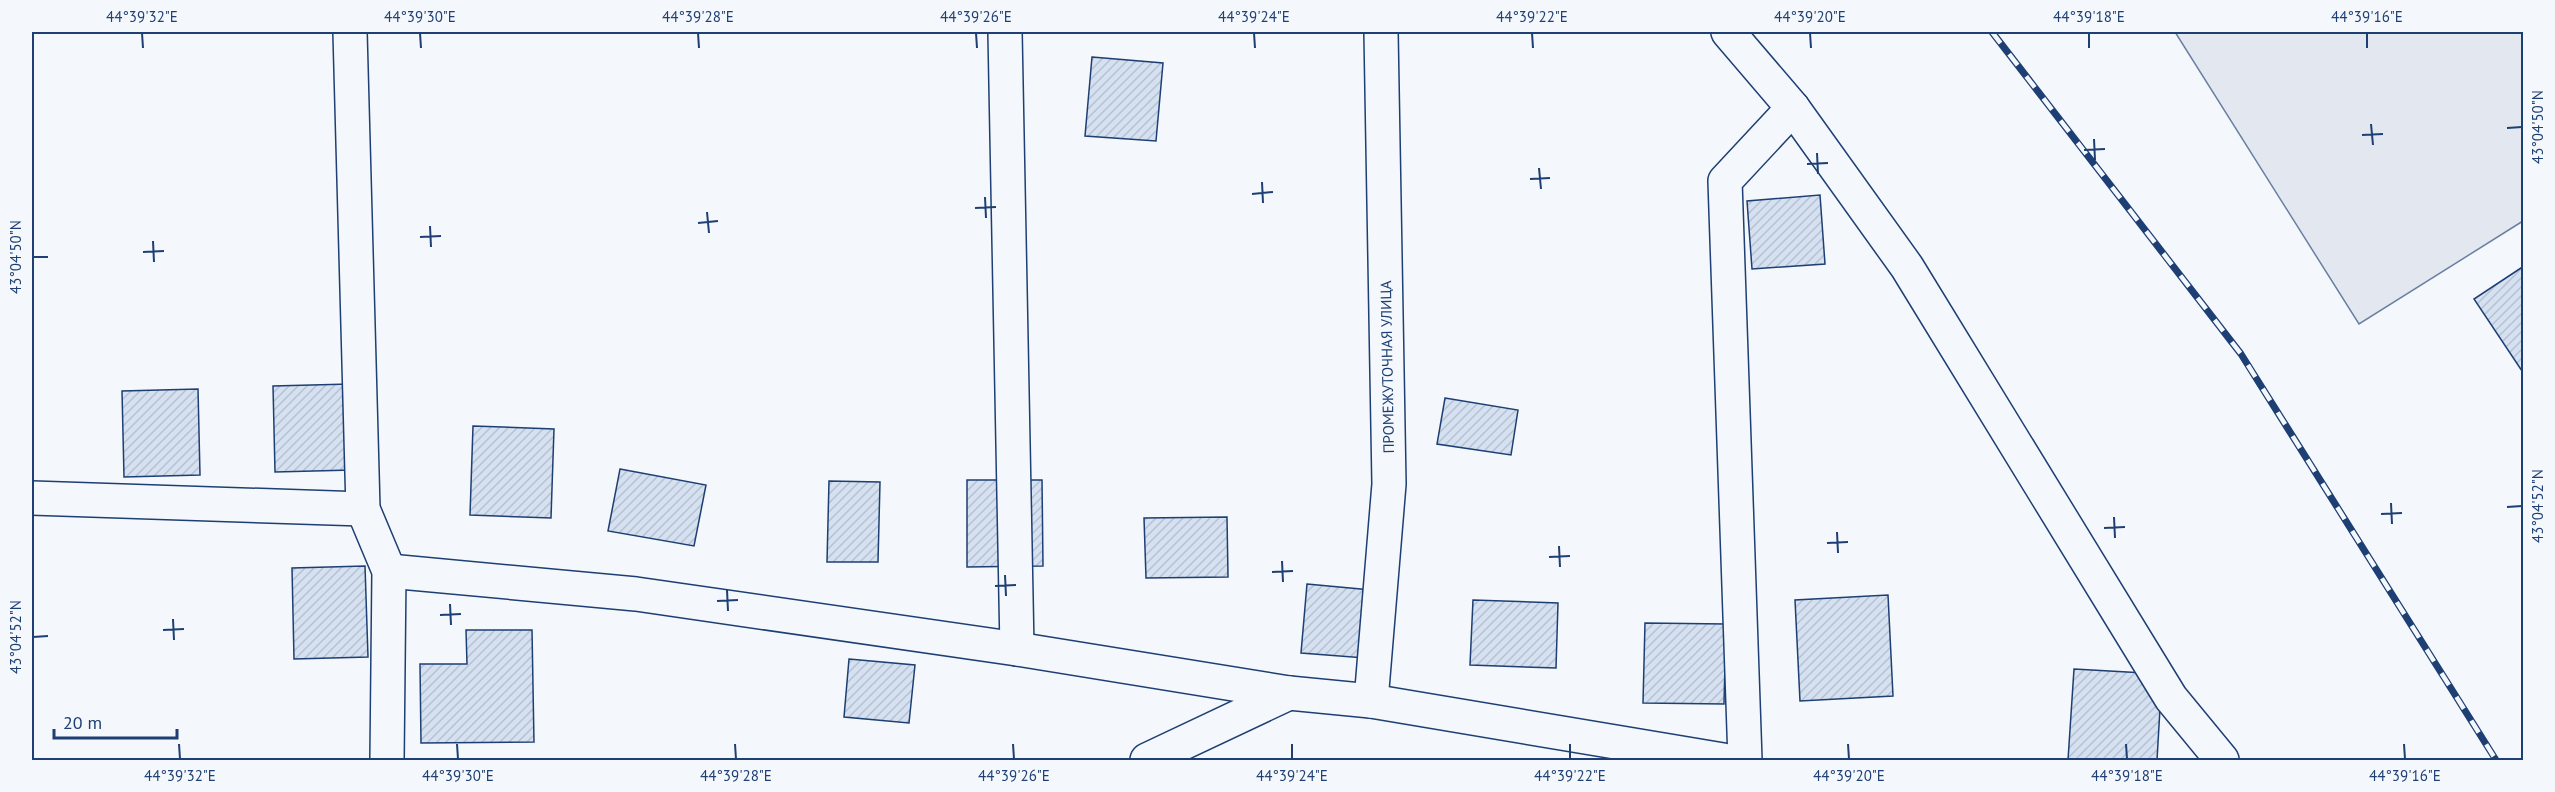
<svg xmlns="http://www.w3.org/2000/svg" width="2555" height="792" font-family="'PT Sans',sans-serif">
<defs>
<pattern id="building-hatch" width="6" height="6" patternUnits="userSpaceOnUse" patternTransform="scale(1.5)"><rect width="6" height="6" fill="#d5e0f0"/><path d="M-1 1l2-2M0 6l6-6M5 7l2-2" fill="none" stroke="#b6c1d1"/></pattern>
</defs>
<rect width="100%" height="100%" fill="#f4f7fb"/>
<polygon fill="#e3e8f0" stroke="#687fa3" stroke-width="1.5" points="2175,32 2523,32 2523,221 2359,324"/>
<g fill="url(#building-hatch)" stroke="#1d3f73" stroke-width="1.5">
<polygon points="1092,57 1163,63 1156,141 1085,136"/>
<polygon points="1820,195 1825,264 1752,269 1747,201"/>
<polygon points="2524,266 2524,374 2474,299"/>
<polygon points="350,384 352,470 275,472 273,386"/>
<polygon points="198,389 200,475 124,477 122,391"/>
<polygon points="1445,398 1518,410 1511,455 1437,444"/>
<polygon points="473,426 554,429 551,518 470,515"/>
<polygon points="620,469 706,485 694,546 608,531"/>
<polygon points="967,480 1042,480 1043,566 967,567"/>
<polygon points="829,481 880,482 878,562 827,562"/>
<polygon points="1227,517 1228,577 1146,578 1144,518"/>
<polygon points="365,566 368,657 294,659 292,568"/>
<polygon points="1307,584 1371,590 1365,658 1301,653"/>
<polygon points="1888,595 1893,696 1800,701 1795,600"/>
<polygon points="1473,600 1558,603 1556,668 1470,665"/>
<polygon points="1645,623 1726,624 1724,704 1643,703"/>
<polygon points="466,630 532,630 534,742 421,743 420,664 467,664"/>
<polygon points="849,659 915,665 909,723 844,717"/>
<polygon points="2074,669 2162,674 2157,760 2068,760"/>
</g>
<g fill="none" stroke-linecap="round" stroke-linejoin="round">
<defs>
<g id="minor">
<polyline points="350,32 363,509 389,571 387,760"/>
<polyline points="1005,32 1017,649"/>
<polyline points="1728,32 1793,108 1907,267 2171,698 2222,760"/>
<polyline points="32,498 363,509"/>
<polyline points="389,571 636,594 1017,649 1289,693 1371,701 1723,760"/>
<polyline points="1371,701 1389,484 1381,32"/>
<polyline points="1147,760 1289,693"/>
<polyline points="1745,760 1725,181 1793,108"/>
</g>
</defs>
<use href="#minor" stroke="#1d3f73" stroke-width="36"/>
<use href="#minor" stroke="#f4f7fb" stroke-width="33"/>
<defs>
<polyline id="rail" points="1992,32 2241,354 2496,760"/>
</defs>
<use href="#rail" stroke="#1d3f73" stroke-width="7"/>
<use href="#rail" stroke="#f4f7fb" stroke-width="4.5" stroke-dasharray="14" stroke-linecap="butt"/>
</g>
<path fill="none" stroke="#1d3f73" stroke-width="2" d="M142,33L143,48M420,33L421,48M698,33L699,48M976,33L977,48M1254,33L1255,48M1532,33L1533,48M1810,33L1811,48M2089,33V48M2367,33V48M2371,124L2373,145M2507,128L2522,127M2362,135L2383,134M2094,139L2095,160M2084,150L2105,149M1817,153L1818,174M1807,164L1828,163M1539,168L1541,189M1530,179L1550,178M1262,182L1263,203M1252,194L1273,192M985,197L986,218M975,208L996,207M707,212L709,233M698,223L718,221M430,226L431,247M420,237L441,236M153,241L154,262M143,252L164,251M33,257H48M2391,503L2392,524M2507,507L2522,506M2381,514L2402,513M2114,517L2115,538M2104,528L2125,527M1837,532L1838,553M1827,543L1848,542M1559,546L1560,567M1549,557L1570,556M1282,561L1283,582M1272,572L1293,571M1005,575L1006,596M995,586L1016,585M727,590L728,611M717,601L738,600M450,604L451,625M440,615L461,614M173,619L174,640M163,630L184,629M33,637L48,636M179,744L180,759M457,744L458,759M735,744L736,759M1013,744L1014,759M1292,744V759M1570,744V759M1848,744L1849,759M2126,744L2127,759M2404,744L2405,759"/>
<g text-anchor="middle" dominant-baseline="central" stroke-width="4.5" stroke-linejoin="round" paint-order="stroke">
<g font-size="15" fill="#1d3f73" stroke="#f4f7fb">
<text transform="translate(1387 367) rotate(-91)">ПРОМЕЖУТОЧНАЯ УЛИЦА</text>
</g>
</g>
<rect width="2555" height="792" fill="none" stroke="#f4f7fb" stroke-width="66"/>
<path d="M54 729v9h123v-9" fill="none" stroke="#1d3f73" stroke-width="3"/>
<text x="63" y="729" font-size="18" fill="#1d3f73" stroke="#f4f7fb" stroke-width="4.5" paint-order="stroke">20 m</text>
<rect x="33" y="33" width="2489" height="726" fill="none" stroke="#1d3f73" stroke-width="2"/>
<g font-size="15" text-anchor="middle" fill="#1d3f73">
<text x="142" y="22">44°39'32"E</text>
<text x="420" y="22">44°39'30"E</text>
<text x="698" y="22">44°39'28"E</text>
<text x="976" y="22">44°39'26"E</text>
<text x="1254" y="22">44°39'24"E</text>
<text x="1532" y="22">44°39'22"E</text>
<text x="1810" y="22">44°39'20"E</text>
<text x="2089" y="22">44°39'18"E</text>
<text x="2367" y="22">44°39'16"E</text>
<text transform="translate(2538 127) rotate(-90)" y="5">43°04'50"N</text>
<text transform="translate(16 257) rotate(-90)" y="5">43°04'50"N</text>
<text transform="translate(2538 506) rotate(-90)" y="5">43°04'52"N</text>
<text transform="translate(16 637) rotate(-90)" y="5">43°04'52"N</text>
<text x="180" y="781">44°39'32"E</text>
<text x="458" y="781">44°39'30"E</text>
<text x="736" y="781">44°39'28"E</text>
<text x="1014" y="781">44°39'26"E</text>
<text x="1292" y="781">44°39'24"E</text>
<text x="1570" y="781">44°39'22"E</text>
<text x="1849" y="781">44°39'20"E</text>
<text x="2127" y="781">44°39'18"E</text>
<text x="2405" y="781">44°39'16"E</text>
</g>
</svg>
